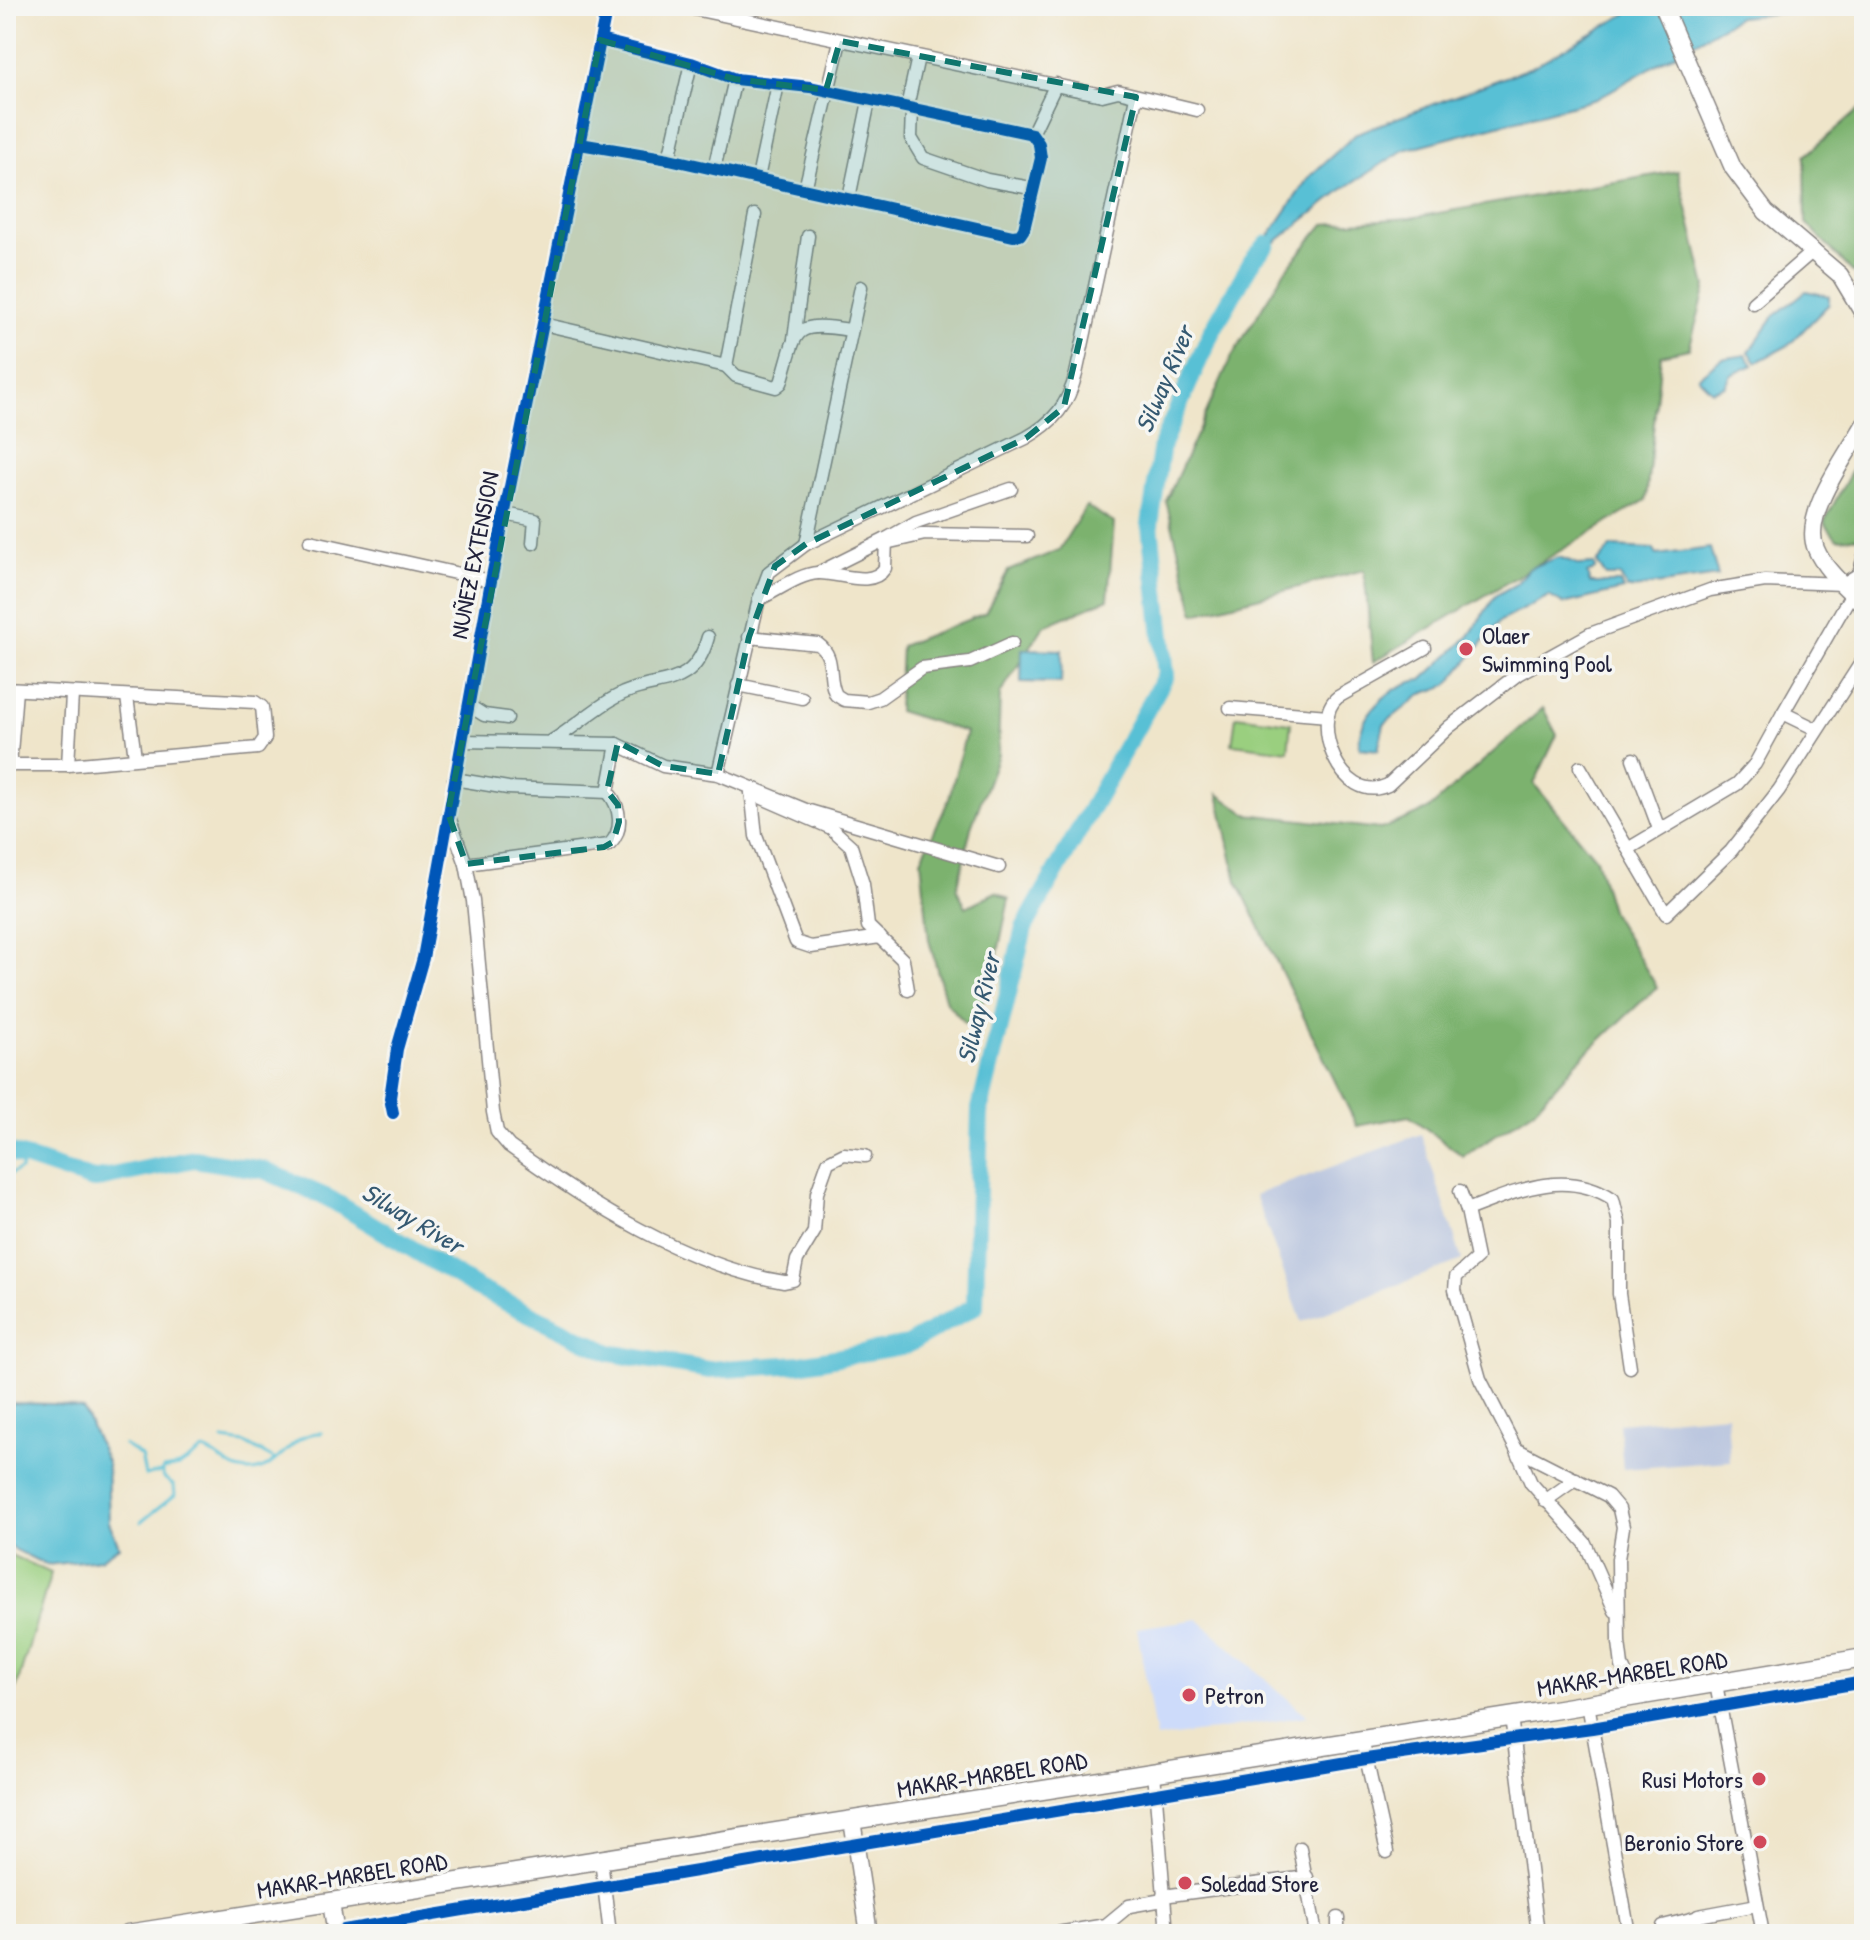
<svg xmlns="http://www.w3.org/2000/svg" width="1870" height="1940" font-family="'Patrick Hand',sans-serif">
<rect width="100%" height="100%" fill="#f6f6f2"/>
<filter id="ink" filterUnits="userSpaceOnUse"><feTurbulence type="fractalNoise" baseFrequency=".0125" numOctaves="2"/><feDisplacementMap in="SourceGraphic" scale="16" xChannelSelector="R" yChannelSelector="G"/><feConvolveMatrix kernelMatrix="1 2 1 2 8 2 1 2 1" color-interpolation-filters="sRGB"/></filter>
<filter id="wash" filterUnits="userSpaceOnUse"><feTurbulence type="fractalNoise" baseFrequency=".006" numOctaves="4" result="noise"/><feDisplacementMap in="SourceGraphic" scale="32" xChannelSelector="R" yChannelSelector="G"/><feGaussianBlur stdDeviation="1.8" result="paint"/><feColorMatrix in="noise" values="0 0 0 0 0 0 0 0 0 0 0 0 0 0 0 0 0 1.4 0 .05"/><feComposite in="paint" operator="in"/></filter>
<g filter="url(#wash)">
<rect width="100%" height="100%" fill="#efe5ca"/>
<polygon fill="#cddbfa" points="1198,1619 1307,1716 1156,1739 1137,1628"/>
<g fill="#b9c5de">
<polygon points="1421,1134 1462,1260 1302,1322 1255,1195"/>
<polygon points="1727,1414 1730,1461 1623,1469 1619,1423"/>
</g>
<g fill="#9acf7f" stroke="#5e785d" stroke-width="2">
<polygon points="1236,716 1291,723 1288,751 1232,744"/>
<polygon points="6,1553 51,1573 6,1722"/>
</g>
<g fill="#7bb26e" stroke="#4e6a54" stroke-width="2">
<polygon points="1864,105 1864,284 1806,223 1805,156"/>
<polygon points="1678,171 1706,287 1689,349 1661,355 1646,500 1373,662 1364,570 1195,614 1166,501 1231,358 1284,272 1324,224 1410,218"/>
<polygon points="1864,448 1864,537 1837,539 1824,522"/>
<polygon points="1086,506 1114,523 1108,599 1044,626 1000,694 998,755 971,828 957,889 966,907 996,892 1009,899 990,991 967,1025 946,1002 929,940 921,860 949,799 966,732 898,711 901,646 985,613 1008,571 1059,550"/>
<polygon points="1543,708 1557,735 1534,784 1596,859 1612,913 1657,987 1576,1063 1534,1110 1463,1156 1409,1116 1357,1126 1237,881 1218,794 1247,814 1381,829 1428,810"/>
</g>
<g fill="#58c0d5" stroke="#3d7188" stroke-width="2">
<polygon points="1640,6 1851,6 1739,17 1596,99 1404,150 1343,189 1252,261 1309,177 1357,133 1532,67"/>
<polygon points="1806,291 1829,296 1829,304 1789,345 1757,362 1749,352 1774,316"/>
<polygon points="1746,355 1753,365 1731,375 1725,386 1712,391 1698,377 1721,359"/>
<polygon points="1611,547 1653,549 1657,555 1710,548 1718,576 1627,589 1620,576 1606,576 1597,563"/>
<path d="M1559,557L1580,565L1594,564L1595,570L1587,574L1590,583H1620L1623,590L1563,604L1549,596L1500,621L1448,685L1422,694L1384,724L1378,750L1360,748C1354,717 1393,682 1422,680L1469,636L1496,595L1516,584L1530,568Z"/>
<polygon points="1022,649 1062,650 1061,683 1021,682"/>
<polygon points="6,1403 53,1404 83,1409 107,1462 109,1522 119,1546 100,1559 46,1565 6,1545"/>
</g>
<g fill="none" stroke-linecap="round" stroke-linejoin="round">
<g stroke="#58c0d5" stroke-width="3">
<polyline points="6,1176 21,1169 24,1150"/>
<polyline points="223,1440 245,1443 274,1459"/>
<polyline points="124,1445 141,1456 145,1476 161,1472"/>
<path d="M141,1522L175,1495L174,1486L163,1477V1469L180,1466L203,1450C220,1454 228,1470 247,1471C280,1473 289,1431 322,1433"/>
</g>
<polyline stroke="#58c0d5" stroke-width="18" points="6,1151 93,1180 194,1159 264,1170 330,1199 477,1288 610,1353 709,1370 800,1364 907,1345 975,1306 980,1109 1024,928 1166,675 1150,525 1162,444 1211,333 1252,261 1267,244"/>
</g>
</g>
<g filter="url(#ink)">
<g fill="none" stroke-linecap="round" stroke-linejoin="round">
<defs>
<g id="street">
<polyline points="680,6 1102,95 1118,91 1197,110"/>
<polyline points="907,107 918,57"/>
<polyline points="912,108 911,138 923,158 987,180 1031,188"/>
<polyline points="1032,134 1056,84"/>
<polyline points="580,144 669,159 1013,236 1020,235 1024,229 1041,158 1039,144 1032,134 810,87 735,79 691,63 600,40"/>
<polyline points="669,159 691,63"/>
<polyline points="714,169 735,79"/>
<polyline points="758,178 778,84"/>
<polyline points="805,189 840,41"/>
<polyline points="849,198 869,101"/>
<polyline points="1753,303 1814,250"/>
<polyline points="543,324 726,366 755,215"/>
<polyline points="794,339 808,236"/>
<path d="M726,366L736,376L776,387L781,383C797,331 790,320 850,330"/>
<polyline points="505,514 535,520 533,543"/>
<polyline points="310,541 491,581"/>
<polyline points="890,542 925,534 1027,536"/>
<polyline points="806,544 861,287"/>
<polyline points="818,573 886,539"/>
<polyline points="1859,574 1864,556"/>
<path d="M759,599L769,572L806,544L1026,438C1054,422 1068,405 1076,374L1136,97"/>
<path d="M749,637L818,644C837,658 826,676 836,695L844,700L868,702L880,698L922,668L970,662L1012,643"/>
<path d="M1425,648L1338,697C1309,719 1340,807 1388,785L1449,727L1518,674L1590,634L1710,590L1765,581L1843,584L1864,571"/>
<polyline points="738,685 802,698"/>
<polyline points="6,689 255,702 262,707 265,738 258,748 68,765 6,765"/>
<polyline points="127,697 135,757"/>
<polyline points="468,705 484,715 507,718"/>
<polyline points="1230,708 1328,716"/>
<polyline points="1783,713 1852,593"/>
<polyline points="461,741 617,744 663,766 718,774 806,810 999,867"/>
<path d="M552,741C573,728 593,710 614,698C654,674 692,695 708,637"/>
<polyline points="1633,759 1659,829"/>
<polyline points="68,765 72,695"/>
<polyline points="10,766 16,690"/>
<polyline points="1580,767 1666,914 1731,851 1779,790 1864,658"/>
<path d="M718,774L759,599C777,591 799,574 818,573C839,572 871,589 885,568L886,539L916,522L1011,489"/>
<polyline points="454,779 508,788 608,792 617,744"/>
<polyline points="751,789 756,836 796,942 811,947 880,937"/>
<polyline points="751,793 831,828 851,846 863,884 868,926 903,960 908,990"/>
<path d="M448,814L466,864L473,901L493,1112L497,1132L509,1146C588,1203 687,1266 784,1282L793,1280L797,1260L814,1232L817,1193L828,1162L844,1154L865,1156"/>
<polyline points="1628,849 1737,784 1755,764 1783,713 1816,729"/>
<path d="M466,864L609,845C624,831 621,807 608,792"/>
<polyline points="393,1113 390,1098 397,1049 423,958 491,581 607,6"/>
<polyline points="1460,1191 1467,1210"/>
<path d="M1630,1367L1619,1294V1223L1613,1199C1565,1168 1516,1191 1467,1210L1477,1258L1456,1277L1455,1290L1480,1379L1516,1449L1608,1496L1619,1509L1623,1527L1618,1559L1619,1642L1622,1666L1635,1695"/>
<polyline points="1517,1451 1531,1483 1585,1543 1615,1611"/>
<polyline points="1545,1501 1576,1479"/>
<polyline points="1716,1684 1763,1934"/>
<polyline points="1588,1704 1629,1934"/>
<polyline points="1511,1716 1538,1934"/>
<polyline points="1362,1739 1387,1852"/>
<polyline points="1154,1772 1167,1934"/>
<polyline points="1300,1848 1316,1934"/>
<polyline points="601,1860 610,1934"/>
<polyline points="1163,1896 1307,1877"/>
<polyline points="1663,1926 1695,1918"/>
<polyline points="344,1930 1366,1759 1592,1728 1864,1682"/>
<polyline points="1051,1934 1106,1925 1129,1906 1163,1900"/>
<polyline points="1338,1934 1338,1918"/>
<polyline points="1697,1934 1695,1923 1698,1916 1757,1905"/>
</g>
<g id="secondary">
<polyline points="1663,6 1733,168 1766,212 1840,275 1864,315"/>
<path d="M1864,425C1847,455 1801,515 1816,549C1825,571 1848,589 1864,606"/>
<polyline points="852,1820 869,1934"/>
<polyline points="331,1903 336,1934"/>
</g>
<polyline id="primary" points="127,1934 1559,1709 1864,1658"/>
</defs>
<use href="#street" stroke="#888482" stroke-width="15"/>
<use href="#secondary" stroke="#888482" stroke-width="19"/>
<use href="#primary" stroke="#888482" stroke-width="21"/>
<use href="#street" stroke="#fff" stroke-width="12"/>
<use href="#secondary" stroke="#fff" stroke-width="16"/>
<use href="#primary" stroke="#fff" stroke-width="18"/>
<defs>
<g id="cycleway">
<polyline points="580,144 669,159 1013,236 1020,235 1024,229 1041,158 1039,144 1032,134 810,87 735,79 691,63 600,40"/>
<polyline points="393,1113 390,1098 397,1049 423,958 491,581 607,6"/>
<polyline points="344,1930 1366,1759 1592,1728 1864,1682"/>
</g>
</defs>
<use href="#cycleway" stroke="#f6f6f2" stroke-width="17"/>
<use href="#cycleway" stroke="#0057b8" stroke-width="12"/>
</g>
</g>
<path fill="#0f766e" fill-opacity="0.2" stroke="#0f766e" stroke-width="6" stroke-dasharray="16 10" stroke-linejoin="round" d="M600,40L735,79L826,90L840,41L1136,97L1064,407L1026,438L806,544L775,566L749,637L718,774L663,766L618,742L607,791L618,805L619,822L613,842L604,847L466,864L448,813Z"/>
<g fill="#d1495b" stroke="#f6f6f2" stroke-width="3">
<circle cx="1466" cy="649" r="8"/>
<circle cx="1189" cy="1695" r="8"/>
<circle cx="1759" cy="1779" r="8"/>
<circle cx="1760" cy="1842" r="8"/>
<circle cx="1185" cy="1883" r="8"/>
</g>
<g text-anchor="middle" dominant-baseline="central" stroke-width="7" stroke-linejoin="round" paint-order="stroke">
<g font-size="24" fill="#22223b" stroke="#f6f6f2">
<text transform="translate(474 555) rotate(-79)">NUÑEZ EXTENSION</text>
<text transform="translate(1632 1673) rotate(-9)">MAKAR-MARBEL ROAD</text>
<text transform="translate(992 1774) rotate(-9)">MAKAR-MARBEL ROAD</text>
<text transform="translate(352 1875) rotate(-9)">MAKAR-MARBEL ROAD</text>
</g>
<g font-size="24" fill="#22223b" stroke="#f6f6f2" text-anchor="start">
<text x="1482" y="635">Olaer<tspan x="1482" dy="28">Swimming Pool</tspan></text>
<text x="1205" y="1695">Petron</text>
<text x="1743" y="1779" text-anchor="end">Rusi Motors</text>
<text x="1744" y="1842" text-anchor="end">Beronio Store</text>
<text x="1201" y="1883">Soledad Store</text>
</g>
<g font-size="26" font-style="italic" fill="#355971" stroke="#f6f6f2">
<text transform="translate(1164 379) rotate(-67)">Silway River</text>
<text transform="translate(978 1008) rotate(-76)">Silway River</text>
<text transform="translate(413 1218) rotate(31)">Silway River</text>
</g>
</g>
<rect width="1870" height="1940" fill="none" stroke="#f6f6f2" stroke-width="32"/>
</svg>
